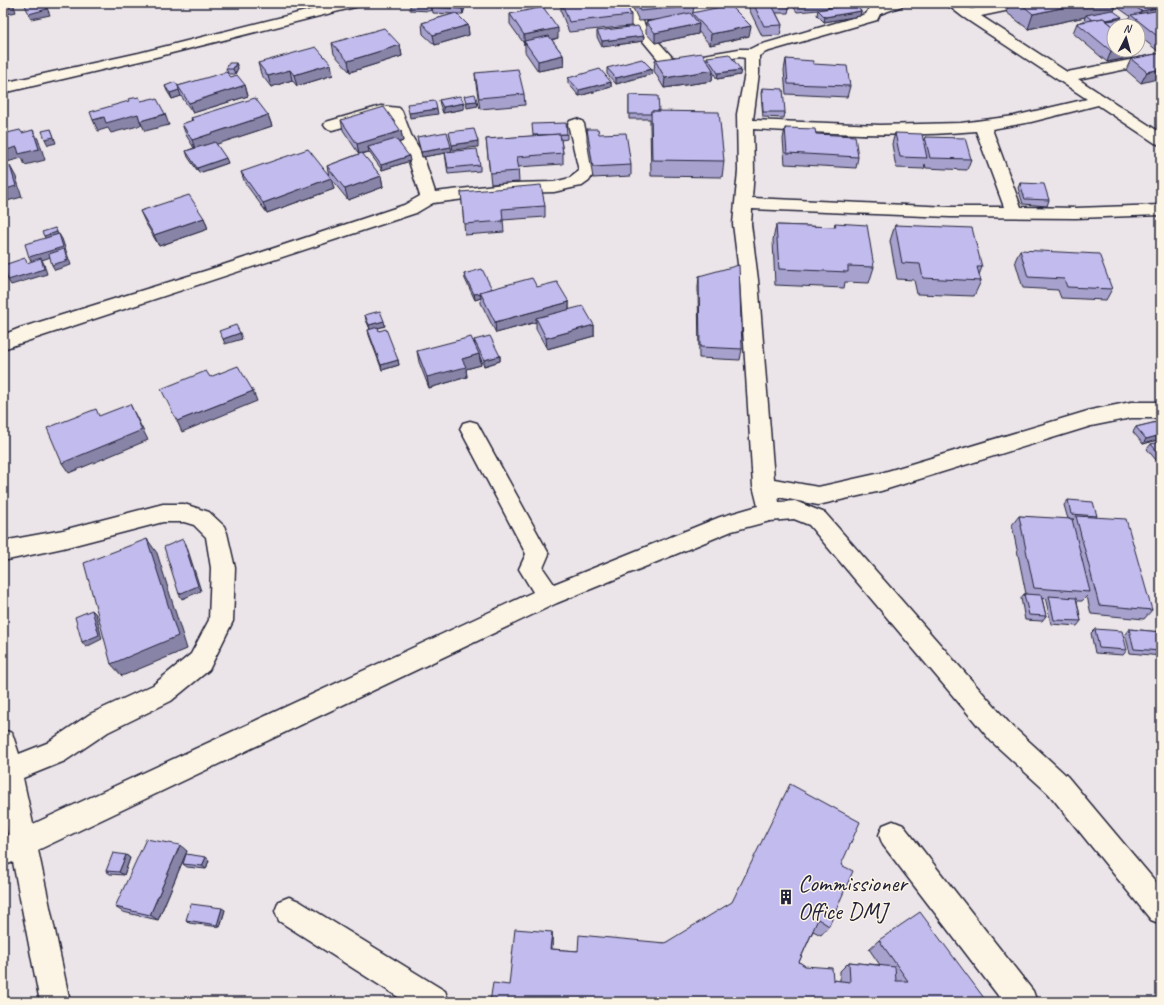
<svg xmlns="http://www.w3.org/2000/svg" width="1164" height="1005" font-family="Caveat,sans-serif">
<rect width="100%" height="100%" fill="#ebe4e8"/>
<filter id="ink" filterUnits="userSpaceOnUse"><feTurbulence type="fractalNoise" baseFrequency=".025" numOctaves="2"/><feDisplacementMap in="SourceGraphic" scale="8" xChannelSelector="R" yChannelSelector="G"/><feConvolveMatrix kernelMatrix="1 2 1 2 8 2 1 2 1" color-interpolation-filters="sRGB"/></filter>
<g filter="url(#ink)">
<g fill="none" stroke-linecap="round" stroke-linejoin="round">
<defs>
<g id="minor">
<polygon points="338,3 361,3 359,6 140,61 3,93 3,83 139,53"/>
<path d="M621,3H635L646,28L672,57L679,59L739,49H750L756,46L866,14L869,8L884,3H904L902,6L880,14L877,20L766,52L759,56V73L753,120L880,125L961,123L1014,116L1087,99L963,17L945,3H961L971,9L1003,3H1031L1029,6L981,16L1067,72L1161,54V62L1078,79L1161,133V145L1155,143L1098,105L1031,122L992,129L1021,207L1076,208L1161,205V215L1076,218L950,217L752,209L751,224L758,280L774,479L818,487L881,473L1091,410L1131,402H1161V418H1131L1091,426L881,491L818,505L778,497L779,502L795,501L825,513L1009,723L1067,776L1161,888V924L1151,920L1049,794L991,741L809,525L794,519L770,521L732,531L557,603L38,850L70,1002H40L13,862L3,866V838L8,835L3,810V730L12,733L19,754L47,743L90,714L153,685L191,654L209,620L211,568L206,537L194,525L184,522H163L63,548L3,561V541L63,530L163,504H184L209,512L224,526L227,533L235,568L233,621L209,670L171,701L108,732L65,761L23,778L33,824L533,592L519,569L526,554L460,429L463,423L470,421L477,423L549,554L543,568L554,584L720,517L758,506L753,486L740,280L733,224L738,171L737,114L745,73V58L739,57L679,67L662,64L633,29ZM753,129C828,133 902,138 976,131L1004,207H950L752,198L754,171Z"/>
<polygon points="381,106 399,108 402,111 411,135 423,155 435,192 512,183 554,182 570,178 579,171 568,124 570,121 576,119 582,121 584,124 595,171 589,181 582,186 576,187 554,192 512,193 433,203 416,213 3,349 3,335 20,328 208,270 404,205 420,196 407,155 395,135 388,116 382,116 332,130 326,128 324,125 326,122"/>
<polygon points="893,821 903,825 1033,991 1037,1002 1003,1002 883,845 879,835 883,825"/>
<polygon points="289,897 299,901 445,991 449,1002 406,1002 279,921 275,911 279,901"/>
</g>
</defs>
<use href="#minor" stroke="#22223b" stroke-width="3"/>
<use href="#minor" fill="#fcf5e5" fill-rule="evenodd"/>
</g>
<g fill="#a7a2cd" stroke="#22223b" fill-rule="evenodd">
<polygon points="466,3 463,14 457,14 468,25 469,35 435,45 423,34 422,23 453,14 433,13 432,7 431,11 410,10 410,4"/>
<polygon points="494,3 516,3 497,7"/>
<polygon points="561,3 626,3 631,15 631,26 569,32 561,12"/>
<polygon points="633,3 692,3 694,6 693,12 749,36 710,45 698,31 698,34 655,43 646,33 646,22 658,20 639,21 632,6"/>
<polygon points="750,3 790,3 788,13 776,13 782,25 780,35 762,36 749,9"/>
<polygon points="791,3 830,3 829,8 861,11 860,16 824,22 817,15 818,10 797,12"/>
<polygon points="858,3 879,3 865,7"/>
<path d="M1010,3H1161V51L1159,52L1138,35V26H1114L1133,57L1107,62L1073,33L1077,23L1084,21L1085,17L1028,29L1006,12ZM1116,6L1130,16L1127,22L1121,19L1113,11H1114Z"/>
<polygon points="510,14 558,38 552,40 563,55 564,66 538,71 525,52 525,45 510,24"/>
<polygon points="597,31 644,36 643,41 602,47 597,37"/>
<polygon points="332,43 400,45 402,56 350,72 334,54"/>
<polygon points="1161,53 1141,83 1126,70 1131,59"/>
<polygon points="707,57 740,75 717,79 713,72 712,81 664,88 654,71 655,60 707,60"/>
<polygon points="786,59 813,64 850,86 847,97 786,94 784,70"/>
<polygon points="236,63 238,68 235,74 228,74 231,77 245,85 248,96 193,113 181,96 172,99 167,91 165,86 178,86 228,73 226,69"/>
<polygon points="258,63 333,75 297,86 292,80 271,87 261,74"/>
<polygon points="607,68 652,69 652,74 616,84 607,74"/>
<polygon points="475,73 524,94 525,105 480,109 476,84"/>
<polygon points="568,78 611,82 611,87 579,96 568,83"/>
<polygon points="762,88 785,112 784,118 763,117 761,93"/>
<polygon points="629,95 659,111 724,161 722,177 651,176 650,126 650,119 629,119"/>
<polygon points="439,100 464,103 464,109 443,113 440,105"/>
<polygon points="268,115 272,126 216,144 228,163 199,173 188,157 186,151 194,148 186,135 182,124 192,121 191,118"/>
<polygon points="341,120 401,131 403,141 399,143 410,161 382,170 369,152 362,154 381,176 383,187 348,200 331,179 334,189 267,213 245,183 241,172 329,176 327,166 359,154 343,130"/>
<polygon points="785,128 816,134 858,157 856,168 785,164 783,139"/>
<polygon points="587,129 599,134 631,165 631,176 593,178 587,140"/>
<polygon points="895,133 923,141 925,137 971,159 967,170 926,168 925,164 924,169 896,168 892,144"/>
<polygon points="567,134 567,139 561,140 563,153 563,164 518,167 519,182 491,184 486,139"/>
<polygon points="417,137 452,152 480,165 480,171 448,174 445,153 422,157"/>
<polygon points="1020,183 1049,200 1047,206 1023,204 1018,188"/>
<polygon points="461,192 545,206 545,217 503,220 504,232 465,235"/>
<polygon points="140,211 204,218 208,229 159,246 145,222"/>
<polygon points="835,223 874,267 869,283 845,282 844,288 775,285 773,240 776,225 834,227"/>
<polygon points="895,225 982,267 979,275 981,281 974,296 917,294 914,280 897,279 890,241"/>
<polygon points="1020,250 1112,289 1106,300 1061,298 1058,290 1023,288 1015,261"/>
<polygon points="464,274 492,289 537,287 569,302 569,309 594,325 594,336 547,349 536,329 536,322 496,333 481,303 481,298 475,300 465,279"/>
<polygon points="699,276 742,349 740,360 699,358 698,287"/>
<polygon points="365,315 385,326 378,328 379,331 398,360 399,365 382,370 369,335 368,330 370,329 366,320"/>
<polygon points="474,340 500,356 500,361 484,366 479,355 481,365 466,369 467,377 429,388 419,362 417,351 475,345"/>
<polygon points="1161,421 1161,439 1143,444 1133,432 1136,427"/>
<polygon points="1161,442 1161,459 1156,460 1147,449 1151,444"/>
<polygon points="1068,500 1097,516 1096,517 1152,610 1144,619 1091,614 1087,596 1082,601 1077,601 1081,621 1077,626 1051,624 1046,601 1047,599 1042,598 1046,616 1042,621 1025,620 1021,598 1024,594 1026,594 1012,525 1019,516 1072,521 1074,519 1068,519 1064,505"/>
<polygon points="1095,629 1127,650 1123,655 1095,653 1091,633"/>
<polygon points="1129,629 1161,632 1161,656 1130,653 1125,634"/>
<polygon points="187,851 158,920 123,912 115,907"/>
<polygon points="126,855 130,858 124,875 110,874 106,871"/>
<polygon points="209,860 206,869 187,867 183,864"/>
<polygon points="841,865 829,926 821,935 813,931 799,962 805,966 833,980 840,981 840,971 849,962 880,965 869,949 879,940 987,1002 509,985 553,941 552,949 578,951 665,943"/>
<polygon points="225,910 220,927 189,923 186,920"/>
</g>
<g fill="#8884a7" stroke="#22223b">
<polygon points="3,3 13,3 16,12 3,15"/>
<polygon points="45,3 50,15 31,19 29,14"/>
<polygon points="431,3 434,3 431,11 430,5"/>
<polygon points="464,3 466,3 463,14 462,9"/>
<polygon points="497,3 516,3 497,7"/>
<polygon points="866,3 879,3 865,7"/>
<polygon points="1084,3 1117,3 1114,11 1087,16 1086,15 1085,17 1028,29 1033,14"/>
<polygon points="1161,7 1156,17 1137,20 1141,11"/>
<polygon points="861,11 860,16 824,22 825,17"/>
<polygon points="1122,17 1119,23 1095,23"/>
<polygon points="699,24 698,34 655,43 655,33"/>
<polygon points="468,25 469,35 435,45 433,35"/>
<polygon points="751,26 749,36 710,45 711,34"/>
<polygon points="558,28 558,38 527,45 524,41 524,45 524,35"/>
<polygon points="644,36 643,41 602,47 602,41"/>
<polygon points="400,45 402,56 350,72 348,61"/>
<polygon points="1118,50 1136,50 1133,57 1107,62 1111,51"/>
<polygon points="563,55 564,66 538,71 538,61"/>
<polygon points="236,63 238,68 235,74 233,69"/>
<polygon points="331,64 333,75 297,86 294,75"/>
<polygon points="652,69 652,74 616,84 616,78"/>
<polygon points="1161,69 1161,78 1141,83 1147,72"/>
<polygon points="290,70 292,80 271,87 268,76"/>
<polygon points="713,70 712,81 664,88 665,78"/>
<polygon points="741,70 740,75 717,79 718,73"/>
<polygon points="611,82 611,87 579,96 579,90"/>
<polygon points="245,85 248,96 193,113 189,103"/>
<polygon points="179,90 181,96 172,99 170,93"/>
<polygon points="477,101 478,106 467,108 466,102"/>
<polygon points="464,103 464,109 443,113 443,107"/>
<polygon points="437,109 438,114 410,118 409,113"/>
<polygon points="138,114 142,125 111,133 108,128 98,131 93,120 104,117"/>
<polygon points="165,114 169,125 145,131 140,121"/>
<polygon points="268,115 272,126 196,151 192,140"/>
<polygon points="51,129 56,143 48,145 45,139"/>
<polygon points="33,130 39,141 45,160 25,165 22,158 3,163 3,151"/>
<polygon points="401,131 403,141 371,151 368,147 369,152 359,154 357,144"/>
<polygon points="478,141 478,147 453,150 452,145"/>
<polygon points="451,147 452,152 422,157 421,152"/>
<polygon points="409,156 410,161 382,170 381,165"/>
<polygon points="226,158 228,163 199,173 197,168"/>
<polygon points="10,166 16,177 22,197 3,202 3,190"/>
<polygon points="381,176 383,187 348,200 345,189"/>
<polygon points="331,178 334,189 267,213 263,203"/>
<polygon points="204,218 208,229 159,246 154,235"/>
<polygon points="55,228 58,234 47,241 44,236"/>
<polygon points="59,234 62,239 71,265 55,270 52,265 65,252 42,260 44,264 47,274 11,285 8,280 32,262 29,257"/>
<polygon points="480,293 481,298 475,300 474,294"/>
<polygon points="569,302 569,313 536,318 536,322 496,333 495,322"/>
<polygon points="384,321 385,326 370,330 369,325"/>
<polygon points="594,325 594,336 547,349 546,338"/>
<polygon points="240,333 242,339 225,344 223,339"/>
<polygon points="479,354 481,365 466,369 467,377 429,388 427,377 462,359"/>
<polygon points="500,356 500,361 484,366 484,360"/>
<polygon points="398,360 399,365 382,370 381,365"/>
<polygon points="253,391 257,401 182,432 177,421"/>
<polygon points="130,404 148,440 69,473 62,463"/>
<polygon points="1161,435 1161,439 1143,444 1146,439"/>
<polygon points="1160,455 1161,455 1161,459 1156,460"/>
<polygon points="147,539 157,553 187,649 122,676 111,664"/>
<polygon points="183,539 186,544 201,591 182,599 179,594"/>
<polygon points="92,610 96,614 102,639 86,647 82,642"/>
<polygon points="180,845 187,851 158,920 150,915"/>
<polygon points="126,855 130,858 124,875 119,872"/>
<polygon points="206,857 209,860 206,869 202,866"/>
<polygon points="222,908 225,910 220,927 217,925"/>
<polygon points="552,932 553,941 552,957 550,949"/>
</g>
<g fill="#c2bcee" stroke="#22223b">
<polygon points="24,3 45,3 47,9 29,14"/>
<polygon points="410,3 431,3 430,5 410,4"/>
<polygon points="434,3 464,3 462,9 432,7"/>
<polygon points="562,3 626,3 631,15 569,22"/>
<polygon points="636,3 692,3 694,6 640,11"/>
<polygon points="753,3 776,3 771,3 782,25 764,26"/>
<polygon points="1020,3 1084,3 1033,14"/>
<polygon points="1131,3 1156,3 1161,7 1141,11"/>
<polygon points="855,4 861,11 825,17 818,10"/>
<polygon points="730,5 751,26 711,34 692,13"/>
<polygon points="543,7 558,28 524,35 510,14"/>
<polygon points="1112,10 1122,17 1106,20 1103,18 1092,20 1086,15"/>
<polygon points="1161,10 1161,39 1131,15"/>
<polygon points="456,13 468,25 433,35 422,23"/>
<polygon points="690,13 699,24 655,33 646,22"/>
<polygon points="1103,18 1114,27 1114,50 1118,50 1111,51 1077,23"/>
<polygon points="1122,19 1132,26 1114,26 1114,27 1107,21"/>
<polygon points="638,26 644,36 602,41 597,31"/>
<polygon points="384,28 400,45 348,61 332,43"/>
<polygon points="549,36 563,55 538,61 524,41"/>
<polygon points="316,47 331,64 294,75 290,70 268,76 258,63"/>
<polygon points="702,53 713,70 665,78 655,60"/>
<polygon points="1161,53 1161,69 1147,72 1131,59"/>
<polygon points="729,54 741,70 718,73 707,57"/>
<polygon points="642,59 652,69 616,78 607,68"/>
<polygon points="786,59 813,61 813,64 847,66 850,86 788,84"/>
<polygon points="229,63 236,63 233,69 226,69"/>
<polygon points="518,69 524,94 479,98 475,73"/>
<polygon points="600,69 611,82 579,90 568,78"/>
<polygon points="226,72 231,77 237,75 245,85 189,103 178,86"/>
<polygon points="175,82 178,86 179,90 170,93 165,86"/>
<polygon points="762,88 783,89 785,112 763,112"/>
<polygon points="475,94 477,101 466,102 464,96"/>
<polygon points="629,95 658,96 659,111 651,111 651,114 629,114"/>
<polygon points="460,96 464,103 443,107 439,100"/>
<polygon points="139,97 141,101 154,98 155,100 157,99 165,114 140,121 138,114 106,123 104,117 93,120 90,112 129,101 128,99"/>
<polygon points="255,98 268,115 192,140 182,124 193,120 191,118"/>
<polygon points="435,101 437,109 409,113 407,104"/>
<polygon points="384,107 401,131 357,144 341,120"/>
<polygon points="651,111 719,112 724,161 652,160"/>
<polygon points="566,123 567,134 533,135 532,124"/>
<polygon points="785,128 815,129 816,134 855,136 858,157 787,153"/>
<polygon points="51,129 54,137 45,139 42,131"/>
<polygon points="474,129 478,141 452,145 449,132"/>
<polygon points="587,129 598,129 599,134 626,133 631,165 593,167"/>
<polygon points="20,130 22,133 33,130 39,149 19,154 17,147 3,151 3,134"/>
<polygon points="447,132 451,147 421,152 417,137"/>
<polygon points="895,133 922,134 927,158 900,157"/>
<polygon points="560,134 563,153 517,157 519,171 490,173 486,139"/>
<polygon points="925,137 965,138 971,159 930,158"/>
<polygon points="396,139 409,156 381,165 368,147"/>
<polygon points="215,142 226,158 197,168 186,151"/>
<polygon points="308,149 331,178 263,203 241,172"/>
<polygon points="477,149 480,165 448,168 445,152"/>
<polygon points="362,153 381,176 345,189 327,166"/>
<polygon points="10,166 16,186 3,190 3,168"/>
<polygon points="1020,183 1044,184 1049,200 1025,199"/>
<polygon points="541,185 545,206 502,209 503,221 464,224 461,192"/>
<polygon points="189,195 204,218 154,235 140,211"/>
<polygon points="835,223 867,225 874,267 848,266 848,272 779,269 776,225 836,227"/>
<polygon points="895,225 972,228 982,267 977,267 981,281 923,278 920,264 902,263"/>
<polygon points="55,228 57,232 44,236 42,232"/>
<polygon points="59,234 63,247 29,257 25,244"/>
<polygon points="64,249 68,260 52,265 49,254"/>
<polygon points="1020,250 1099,254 1112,289 1067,287 1064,279 1028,277"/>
<polygon points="25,258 27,263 41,258 44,269 8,280 4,265"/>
<polygon points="739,265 742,349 700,347 699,276"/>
<polygon points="482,269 492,289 480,292 481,293 474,294 464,274"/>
<polygon points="532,278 537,287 557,282 569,302 495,322 480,292"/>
<polygon points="583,306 594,325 546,338 536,318"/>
<polygon points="380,311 384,321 369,325 365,315"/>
<polygon points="236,325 240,333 223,339 219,331"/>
<polygon points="378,327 379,331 386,329 398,360 381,365 368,330"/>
<polygon points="490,336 500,356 484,360 474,340"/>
<polygon points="471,337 479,354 462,359 466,367 427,377 417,351"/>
<polygon points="238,366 253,391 177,421 161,389 206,371 210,377"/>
<polygon points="130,404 142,430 62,463 47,428 96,409 99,416"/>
<polygon points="1161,421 1161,435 1146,439 1136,427"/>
<polygon points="1161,442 1161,455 1160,455 1151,444"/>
<polygon points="1068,500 1093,502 1097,516 1071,514"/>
<polygon points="1019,516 1072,519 1090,592 1034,588"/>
<polygon points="1076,516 1126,519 1152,610 1099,605"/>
<polygon points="147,539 178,636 111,664 84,563"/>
<polygon points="183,539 198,586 179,594 164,547"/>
<polygon points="1024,594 1041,595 1046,616 1029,615"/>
<polygon points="1049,596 1076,598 1081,621 1054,620"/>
<polygon points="92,610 99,635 82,642 75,617"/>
<polygon points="1095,629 1122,631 1127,650 1099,648"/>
<polygon points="1129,629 1161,632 1161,651 1134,649"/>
<polygon points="790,784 860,822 841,865 853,871 829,926 818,919 799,962 805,966 832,968 833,980 850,982 849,962 895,967 896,981 908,981 879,940 920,912 987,1002 490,1002 493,983 509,985 515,929 552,932 550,949 578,951 579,935 665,943 732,902"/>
<polygon points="146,839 180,845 150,915 115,907"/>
<polygon points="113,853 126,855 119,872 106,871"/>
<polygon points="186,854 206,857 202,866 183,864"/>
<polygon points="191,904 222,908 217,925 186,920"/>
</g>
</g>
<defs>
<symbol id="building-bare" viewBox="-9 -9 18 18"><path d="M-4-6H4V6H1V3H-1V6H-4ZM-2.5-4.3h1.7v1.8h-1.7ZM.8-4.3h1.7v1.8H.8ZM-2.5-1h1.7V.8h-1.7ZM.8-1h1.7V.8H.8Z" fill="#22223b" stroke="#fcf5e5" stroke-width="2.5" paint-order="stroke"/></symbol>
</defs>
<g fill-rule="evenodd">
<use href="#building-bare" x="775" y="886" width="22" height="22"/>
</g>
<g text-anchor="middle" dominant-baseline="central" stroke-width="3" stroke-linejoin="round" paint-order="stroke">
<g font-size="24" fill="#22223b" stroke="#fcf5e5" text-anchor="start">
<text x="798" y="883">Commissioner<tspan x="798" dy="28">Office DMJ</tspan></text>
</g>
</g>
<rect width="1164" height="1005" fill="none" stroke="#fcf5e5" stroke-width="16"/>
<rect x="8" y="8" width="1148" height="989" fill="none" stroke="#22223b" stroke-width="1.5" filter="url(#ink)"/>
<g transform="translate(1126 38) rotate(6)"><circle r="19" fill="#fcf5e5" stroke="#a5a1a1"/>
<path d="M0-3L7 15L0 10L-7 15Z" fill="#22223b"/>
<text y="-6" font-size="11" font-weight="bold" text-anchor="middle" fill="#22223b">N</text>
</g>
</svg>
